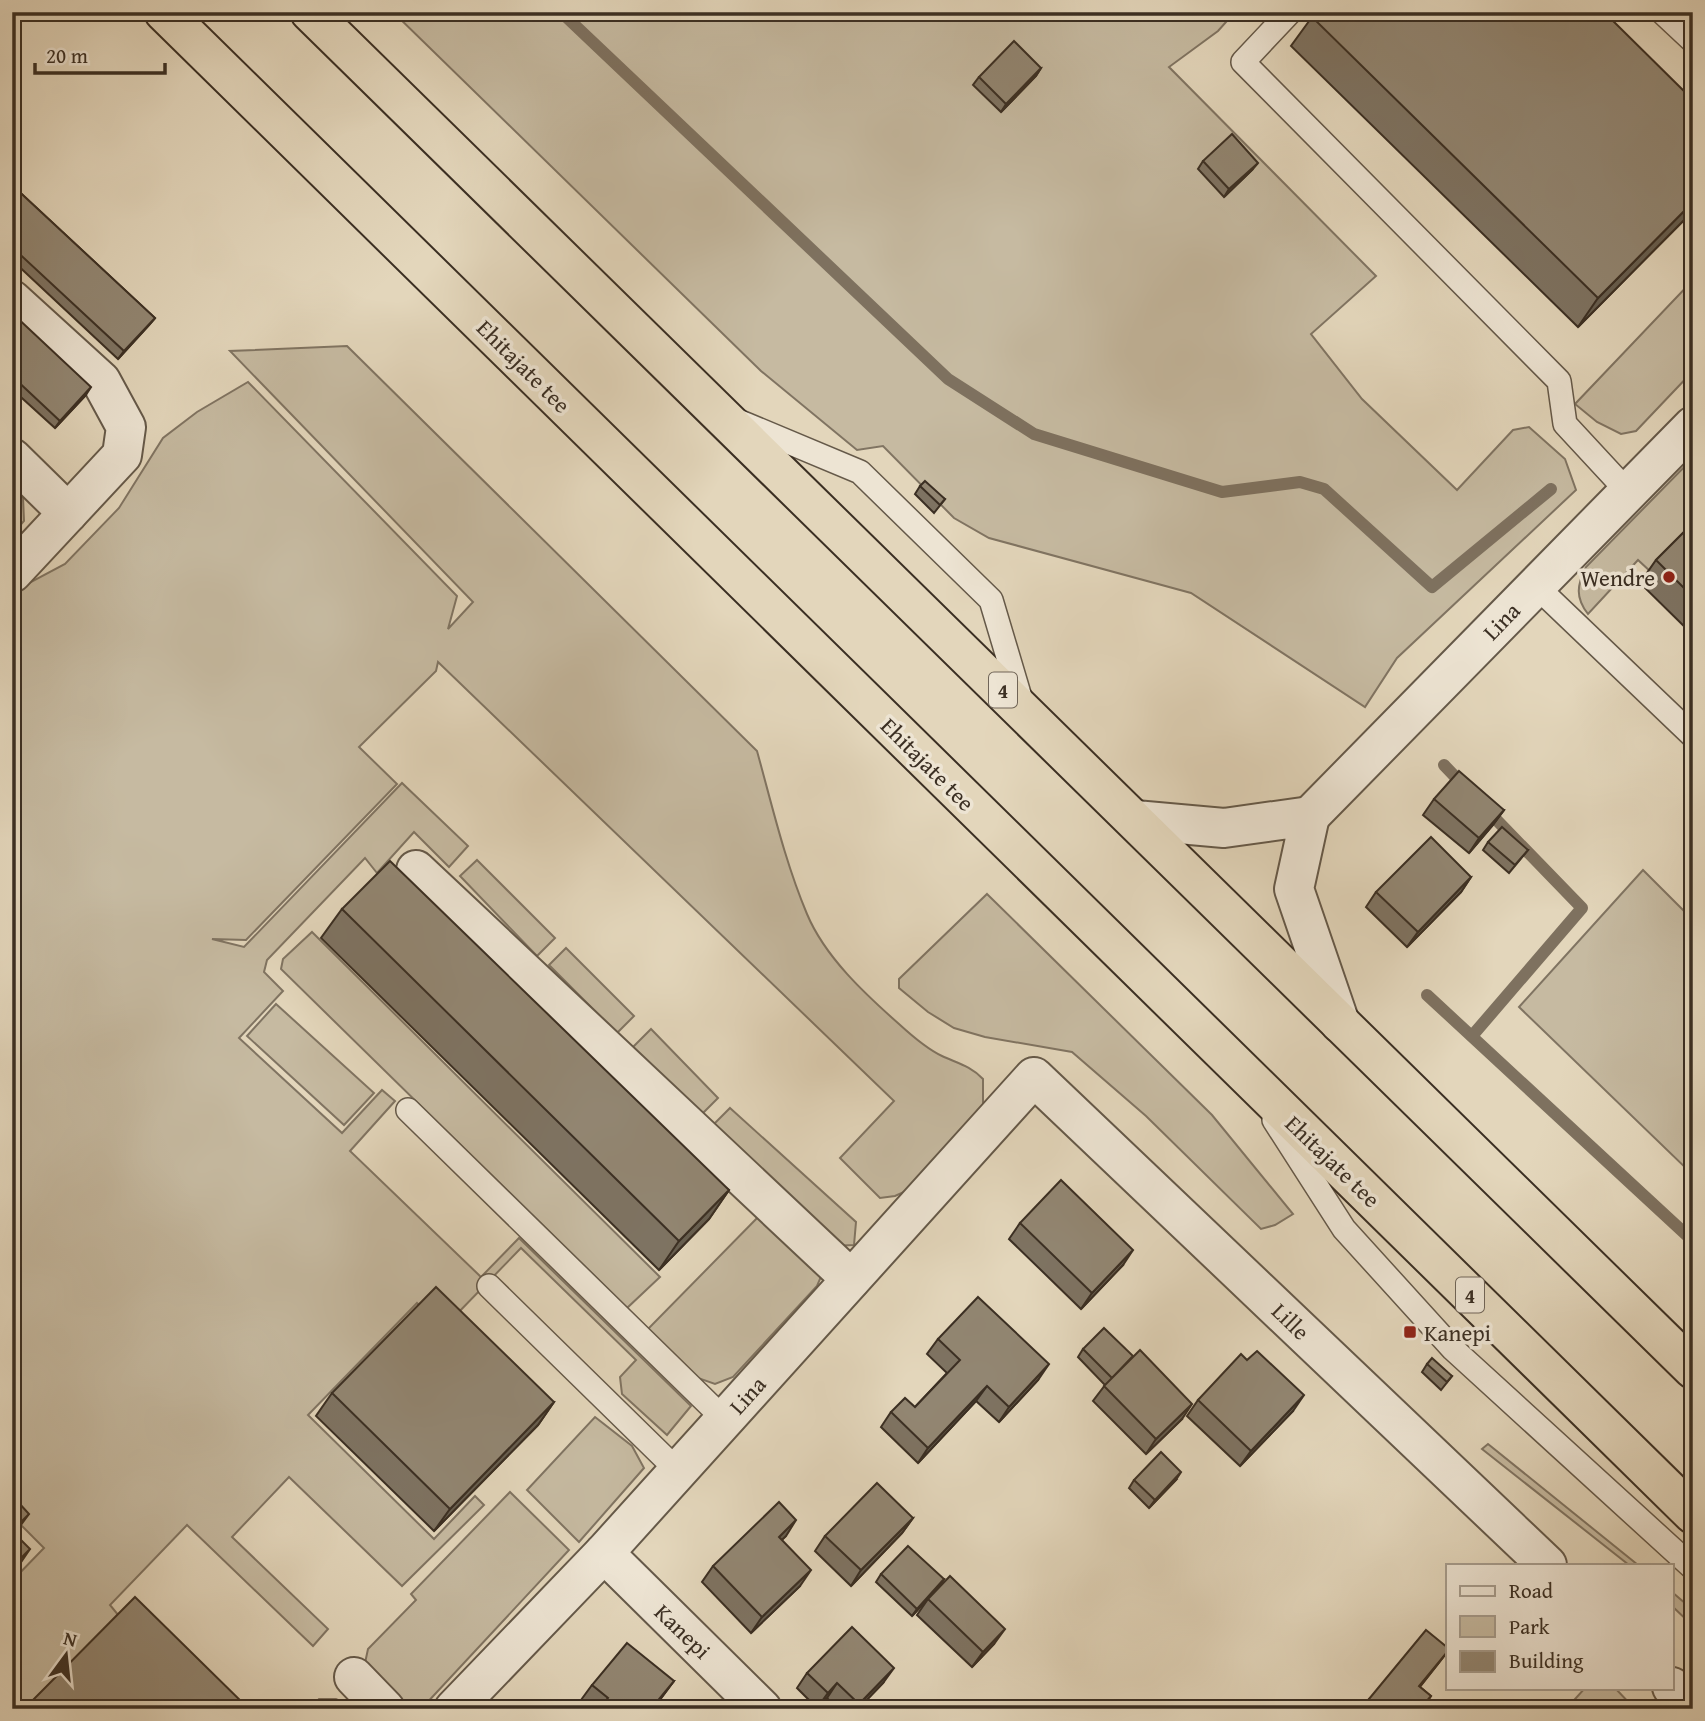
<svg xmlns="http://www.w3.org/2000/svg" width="1705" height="1721" font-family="'Gentium Book Plus',serif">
<rect width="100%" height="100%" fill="#e3d6bb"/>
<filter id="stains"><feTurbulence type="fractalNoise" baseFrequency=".00286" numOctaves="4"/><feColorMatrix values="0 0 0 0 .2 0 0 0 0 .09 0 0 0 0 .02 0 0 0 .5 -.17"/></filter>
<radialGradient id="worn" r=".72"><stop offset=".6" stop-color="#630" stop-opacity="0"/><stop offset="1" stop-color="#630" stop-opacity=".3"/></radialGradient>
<g fill="#c6baa1" stroke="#807462" stroke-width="2">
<polygon points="393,12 1235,12 1218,31 1169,67 1376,276 1311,334 1362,399 1457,490 1513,430 1529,427 1565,459 1576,490 1397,658 1365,707 1191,593 989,538 954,518 883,446 857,450 761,371"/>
<polygon points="1693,280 1693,371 1636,431 1621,434 1597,422 1575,404"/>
<path d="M347,346L757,751C772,805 785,862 807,914C825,957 865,994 899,1024C911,1035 927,1049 942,1056C957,1063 971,1066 983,1079V1106L913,1188L895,1196L880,1198L840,1158L894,1101L438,662L436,671L359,747L397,784L246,940L212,939L244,947L402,783L468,846L449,867L414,832L377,873L365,858L267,960L264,972L283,991L239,1038L342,1133L382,1090L395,1101L350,1151L481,1277L519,1238L691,1406L667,1435L622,1394L620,1377L636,1360L521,1248L453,1318L472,1357L417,1303L308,1415L434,1539L475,1496L484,1505L402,1586L289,1477L232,1537L328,1629L313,1646L187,1525L110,1605L119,1616L24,1709H12V1581L44,1548L12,1516V592L65,564L119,508L163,438L197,412L248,382L457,596L448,629L473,602L230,351Z"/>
<path d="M1693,458V529L1651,572L1638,560L1588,614C1575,597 1577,585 1586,567Z"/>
<polygon points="12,488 23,497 24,521 12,535"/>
<polygon points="477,860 555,938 537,956 460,876"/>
<polygon points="1643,870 1693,920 1693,1175 1519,1007"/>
<polygon points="987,894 1212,1115 1293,1214 1275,1225 1261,1229 1146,1116 1072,1052 985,1037 954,1028 928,1012 899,988 899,979"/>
<polygon points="312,932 660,1277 627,1308 281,969 283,959"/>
<polygon points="566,948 634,1016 617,1033 549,965"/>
<polygon points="276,1004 374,1093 344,1125 247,1036"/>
<polygon points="651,1029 718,1098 701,1115 633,1047"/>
<polygon points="730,1108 856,1222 854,1245 832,1246 714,1124"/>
<polygon points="766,1209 823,1272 817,1286 733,1377 715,1384 695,1377 648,1329"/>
<polygon points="595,1417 632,1446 644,1468 579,1542 527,1490"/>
<polygon points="1488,1444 1638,1565 1629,1565 1482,1449"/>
<path d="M510,1492L569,1550L423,1707C394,1711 381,1683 365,1663L368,1649L416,1600L411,1594Z"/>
<polygon points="1672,1592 1693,1610 1693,1626 1672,1606"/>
<polygon points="1585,1688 1615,1688 1635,1709 1566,1709"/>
<polygon points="319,1699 336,1699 356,1709 310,1709"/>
</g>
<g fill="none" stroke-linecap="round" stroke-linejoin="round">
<g stroke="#7e715f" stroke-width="12">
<polyline points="561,12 948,379 1034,434 1222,492 1300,482 1324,489 1432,587 1551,489"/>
<polyline points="1444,765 1465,787"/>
<polyline points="1427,995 1693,1241"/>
<polyline points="1472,1036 1582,908 1485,808"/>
</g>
<defs>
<g id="service">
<polyline points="1290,12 1243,62 1559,381 1565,424 1628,492"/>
<polyline points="1662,12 1693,41"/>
<polyline points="738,421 860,472 991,600 1022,704"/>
<polyline points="1536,586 1693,736"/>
<polyline points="408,1110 725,1420"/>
<polyline points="1274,1120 1344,1229 1453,1349 1693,1568"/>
<polyline points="489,1286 678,1471"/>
</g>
<g id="minor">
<polyline points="12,300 101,381 126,427 122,455 12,573"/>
<polyline points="12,458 68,513"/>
<polyline points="1310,816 1693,426"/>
<polyline points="1135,820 1224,828 1310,816 1294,889 1340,1023"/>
<polyline points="416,870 851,1279"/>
<polyline points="604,1553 762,1709"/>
<polyline points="354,1677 385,1709"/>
<polyline points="1672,1687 1693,1707"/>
<polyline points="454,1709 604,1553 1034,1077 1547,1565"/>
</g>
<g id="trunk">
<polyline points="164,12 1693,1514"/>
<polyline points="310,12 1693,1369"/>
</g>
</defs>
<use href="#service" stroke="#655949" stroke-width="26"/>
<use href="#minor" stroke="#655949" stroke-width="42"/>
<use href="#trunk" stroke="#3b2f23" stroke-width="42"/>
<use href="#service" stroke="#ede4d3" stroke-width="23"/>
<use href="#minor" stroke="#ede4d3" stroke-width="38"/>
<use href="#trunk" stroke="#e3d6bb" stroke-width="38"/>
</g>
<g fill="#7e7362" stroke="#3b2f23" stroke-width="2">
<polygon points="1312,17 1693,100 1693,211 1578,327 1291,46"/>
<polygon points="1041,68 1036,76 1001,112 973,85 979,77"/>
<polygon points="1203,161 1252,170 1224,197 1198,169"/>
<polygon points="12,185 155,318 149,325 118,359 12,260"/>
<polygon points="12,313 86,395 55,428 12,389"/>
<polygon points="920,486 945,499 934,513 915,494"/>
<polygon points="1693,523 1693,635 1640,583 1656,560"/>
<polygon points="1434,799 1504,810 1493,825 1469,853 1423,815"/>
<polygon points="1488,842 1528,850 1509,873 1483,850"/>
<polygon points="1471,877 1461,892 1407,947 1366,907 1376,892"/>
<polygon points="342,909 729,1190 709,1219 659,1270 321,938"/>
<polygon points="1020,1223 1123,1265 1081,1309 1009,1239"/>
<polygon points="938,1339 1038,1380 999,1422 976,1401 918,1463 881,1427 891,1412 915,1407 947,1373 927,1354"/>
<polygon points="1083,1349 1182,1419 1146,1454 1093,1401 1105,1385 1078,1357"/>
<polygon points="1247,1360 1293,1411 1240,1466 1187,1416 1198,1400"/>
<polygon points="1427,1364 1452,1376 1441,1390 1422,1372"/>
<polygon points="332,1393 554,1402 538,1425 434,1531 316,1416"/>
<polygon points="1134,1480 1176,1480 1149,1508 1129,1488"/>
<polygon points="913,1518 902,1533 851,1586 815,1551 825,1536"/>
<polygon points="786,1536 781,1540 800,1586 751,1633 702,1582 713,1566"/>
<polygon points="881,1574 944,1579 939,1587 912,1616 876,1582"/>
<polygon points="928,1599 994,1644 972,1667 917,1615"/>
<polygon points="1448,1651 1438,1664 1420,1687 1431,1696 1423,1709 1362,1709 1369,1699"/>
<polygon points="807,1673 883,1683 858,1709 837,1709 827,1698 817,1708 797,1688"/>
<polygon points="674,1681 653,1709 592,1709 581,1700 592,1685"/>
<polygon points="30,1703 249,1709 25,1709"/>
</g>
<g fill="#665e50" stroke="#3b2f23" stroke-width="2">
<polygon points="1041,68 1036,76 1001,112 1006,104"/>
<polygon points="1258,163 1252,170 1224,197 1229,189"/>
<polygon points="1693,202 1693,211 1578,327 1598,298"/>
<polygon points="155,318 149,325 118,359 124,351"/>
<polygon points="91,387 86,395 55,428 60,421"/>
<polygon points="1504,810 1493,825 1469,853 1479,838"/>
<polygon points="1471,877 1461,892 1407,947 1418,932"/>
<polygon points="729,1190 709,1219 659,1270 679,1241"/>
<polygon points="1133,1250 1123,1265 1081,1309 1092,1293"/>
<polygon points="1049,1364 1038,1380 999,1422 1009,1407"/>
<polygon points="987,1386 976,1401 918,1463 928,1448"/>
<polygon points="1304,1395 1293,1411 1240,1466 1251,1451"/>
<polygon points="554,1402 538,1425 434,1531 450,1509"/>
<polygon points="1192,1404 1182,1419 1146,1454 1156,1439"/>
<polygon points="1181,1472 1176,1480 1149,1508 1155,1500"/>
<polygon points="29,1514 12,1537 12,1531"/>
<polygon points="913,1518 902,1533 851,1586 861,1570"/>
<polygon points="796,1520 786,1536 768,1553 779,1537"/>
<polygon points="30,1549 15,1571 12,1574 12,1567"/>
<polygon points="811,1570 800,1586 751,1633 762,1617"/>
<polygon points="944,1579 939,1587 912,1616 917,1609"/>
<polygon points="1005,1629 994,1644 972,1667 983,1652"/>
<polygon points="1448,1651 1438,1664 1408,1701 1419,1686"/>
<polygon points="894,1668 883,1683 858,1709 855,1709 859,1704"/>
<polygon points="674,1681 653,1709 651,1709"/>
<polygon points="837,1683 827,1698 817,1708 828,1693"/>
</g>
<g fill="#928672" stroke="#3b2f23" stroke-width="2">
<polygon points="1316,12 1604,12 1693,100 1693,202 1598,298 1312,17"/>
<polygon points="1014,41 1041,68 1006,104 979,77"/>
<polygon points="1232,134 1258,163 1229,189 1203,161"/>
<polygon points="12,185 155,318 124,351 12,247"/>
<polygon points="12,313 91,387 60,421 12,376"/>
<polygon points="925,481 945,499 940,505 920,486"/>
<polygon points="1693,523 1693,597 1656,560"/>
<polygon points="1459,771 1504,810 1479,838 1434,799"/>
<polygon points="1502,827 1528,850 1515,865 1488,842"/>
<polygon points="1431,837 1471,877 1418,932 1376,892"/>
<polygon points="390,861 729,1190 679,1241 342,909"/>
<polygon points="1061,1180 1133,1250 1092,1293 1020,1223"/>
<polygon points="436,1287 554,1402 450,1509 332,1393"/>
<polygon points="978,1297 1049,1364 1009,1407 987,1386 928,1448 891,1412 905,1398 915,1407 960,1360 938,1339"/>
<polygon points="1104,1328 1133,1356 1112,1378 1083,1349"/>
<polygon points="1140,1350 1192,1404 1156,1439 1104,1386"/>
<polygon points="1257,1351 1304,1395 1251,1451 1198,1400 1241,1354 1247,1360"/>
<polygon points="1432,1358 1452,1376 1447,1382 1427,1364"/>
<polygon points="1161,1452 1181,1472 1155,1500 1134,1480"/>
<polygon points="877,1483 913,1518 861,1570 825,1536"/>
<polygon points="18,1502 29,1514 12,1531 12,1508"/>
<polygon points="779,1502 796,1520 779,1537 811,1570 762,1617 713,1566"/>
<polygon points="12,1531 30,1549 12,1567"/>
<polygon points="908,1546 944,1579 917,1609 881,1574"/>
<polygon points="950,1576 1005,1629 983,1652 928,1599"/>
<polygon points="135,1597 249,1709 36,1709 30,1703"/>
<polygon points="852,1627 894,1668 859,1704 837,1683 828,1693 807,1673"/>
<polygon points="1426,1630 1448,1648 1448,1651 1419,1686 1431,1696 1420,1709 1379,1709 1369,1699"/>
<polygon points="627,1643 674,1681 651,1709 599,1709 608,1698 592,1685"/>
</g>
<g fill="#8f2418" stroke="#ede4d3" stroke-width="2.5">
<circle cx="1669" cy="577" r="7"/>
<rect x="1403" y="1325" width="14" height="14" rx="3.5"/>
</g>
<g text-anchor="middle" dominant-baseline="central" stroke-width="7" stroke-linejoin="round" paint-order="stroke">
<g fill="#ede4d3" stroke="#706558" stroke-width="2">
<rect x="989" y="672.5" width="28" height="35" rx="5"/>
<rect x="1456" y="1277.5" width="28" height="35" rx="5"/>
</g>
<g font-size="21" font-weight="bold" fill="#3b2f23">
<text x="1003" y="690">4</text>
<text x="1470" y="1295">4</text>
</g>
<g font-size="23" fill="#3b2f23" stroke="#ede4d3">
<text transform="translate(524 366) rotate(45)">Ehitajate tee</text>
<text transform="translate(1501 621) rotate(-46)">Lina</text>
<text transform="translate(928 764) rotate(45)">Ehitajate tee</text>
<text transform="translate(1333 1161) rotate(44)">Ehitajate tee</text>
<text transform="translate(1291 1321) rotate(44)">Lille</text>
<text transform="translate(747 1395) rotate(-48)">Lina</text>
<text transform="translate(683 1631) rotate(44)">Kanepi</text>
</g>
<g font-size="23" fill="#3b2f23" stroke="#ede4d3" text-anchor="end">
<text x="1655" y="577">Wendre</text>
<text x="1424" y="1332" text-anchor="start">Kanepi</text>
</g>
</g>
<rect width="1705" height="1721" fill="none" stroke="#e3d6bb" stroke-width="42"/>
<rect x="14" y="14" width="1677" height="1693" fill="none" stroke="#3b2f23" stroke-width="3.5"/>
<rect x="21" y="21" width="1663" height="1679" fill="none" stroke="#3b2f23" stroke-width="2"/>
<rect x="1446" y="1564" width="228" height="126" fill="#ede4d3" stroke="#a69c8d" stroke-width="2"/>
<rect x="1460" y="1586" width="35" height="10" fill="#ede4d3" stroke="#a69c8d" stroke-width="2"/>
<text x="1509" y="1598" font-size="21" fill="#3b2f23">Road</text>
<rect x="1460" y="1616" width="35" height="21" fill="#c6baa1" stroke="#a69c8d" stroke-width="2"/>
<text x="1509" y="1634" font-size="21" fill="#3b2f23">Park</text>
<rect x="1460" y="1651" width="35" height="21" fill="#928672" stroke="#a69c8d" stroke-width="2"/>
<text x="1509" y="1668" font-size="21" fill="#3b2f23">Building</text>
<g transform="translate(66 1655) rotate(15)" stroke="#ede4d3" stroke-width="5" paint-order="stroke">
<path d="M0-5L12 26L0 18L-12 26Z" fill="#3b2f23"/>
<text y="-10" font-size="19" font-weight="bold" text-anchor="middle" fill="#3b2f23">N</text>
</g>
<path d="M35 63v10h130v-10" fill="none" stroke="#3b2f23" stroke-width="3.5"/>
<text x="46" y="63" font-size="21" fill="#3b2f23" stroke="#ede4d3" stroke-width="5" paint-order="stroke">20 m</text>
<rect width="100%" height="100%" filter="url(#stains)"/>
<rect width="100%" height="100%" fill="url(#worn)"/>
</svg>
